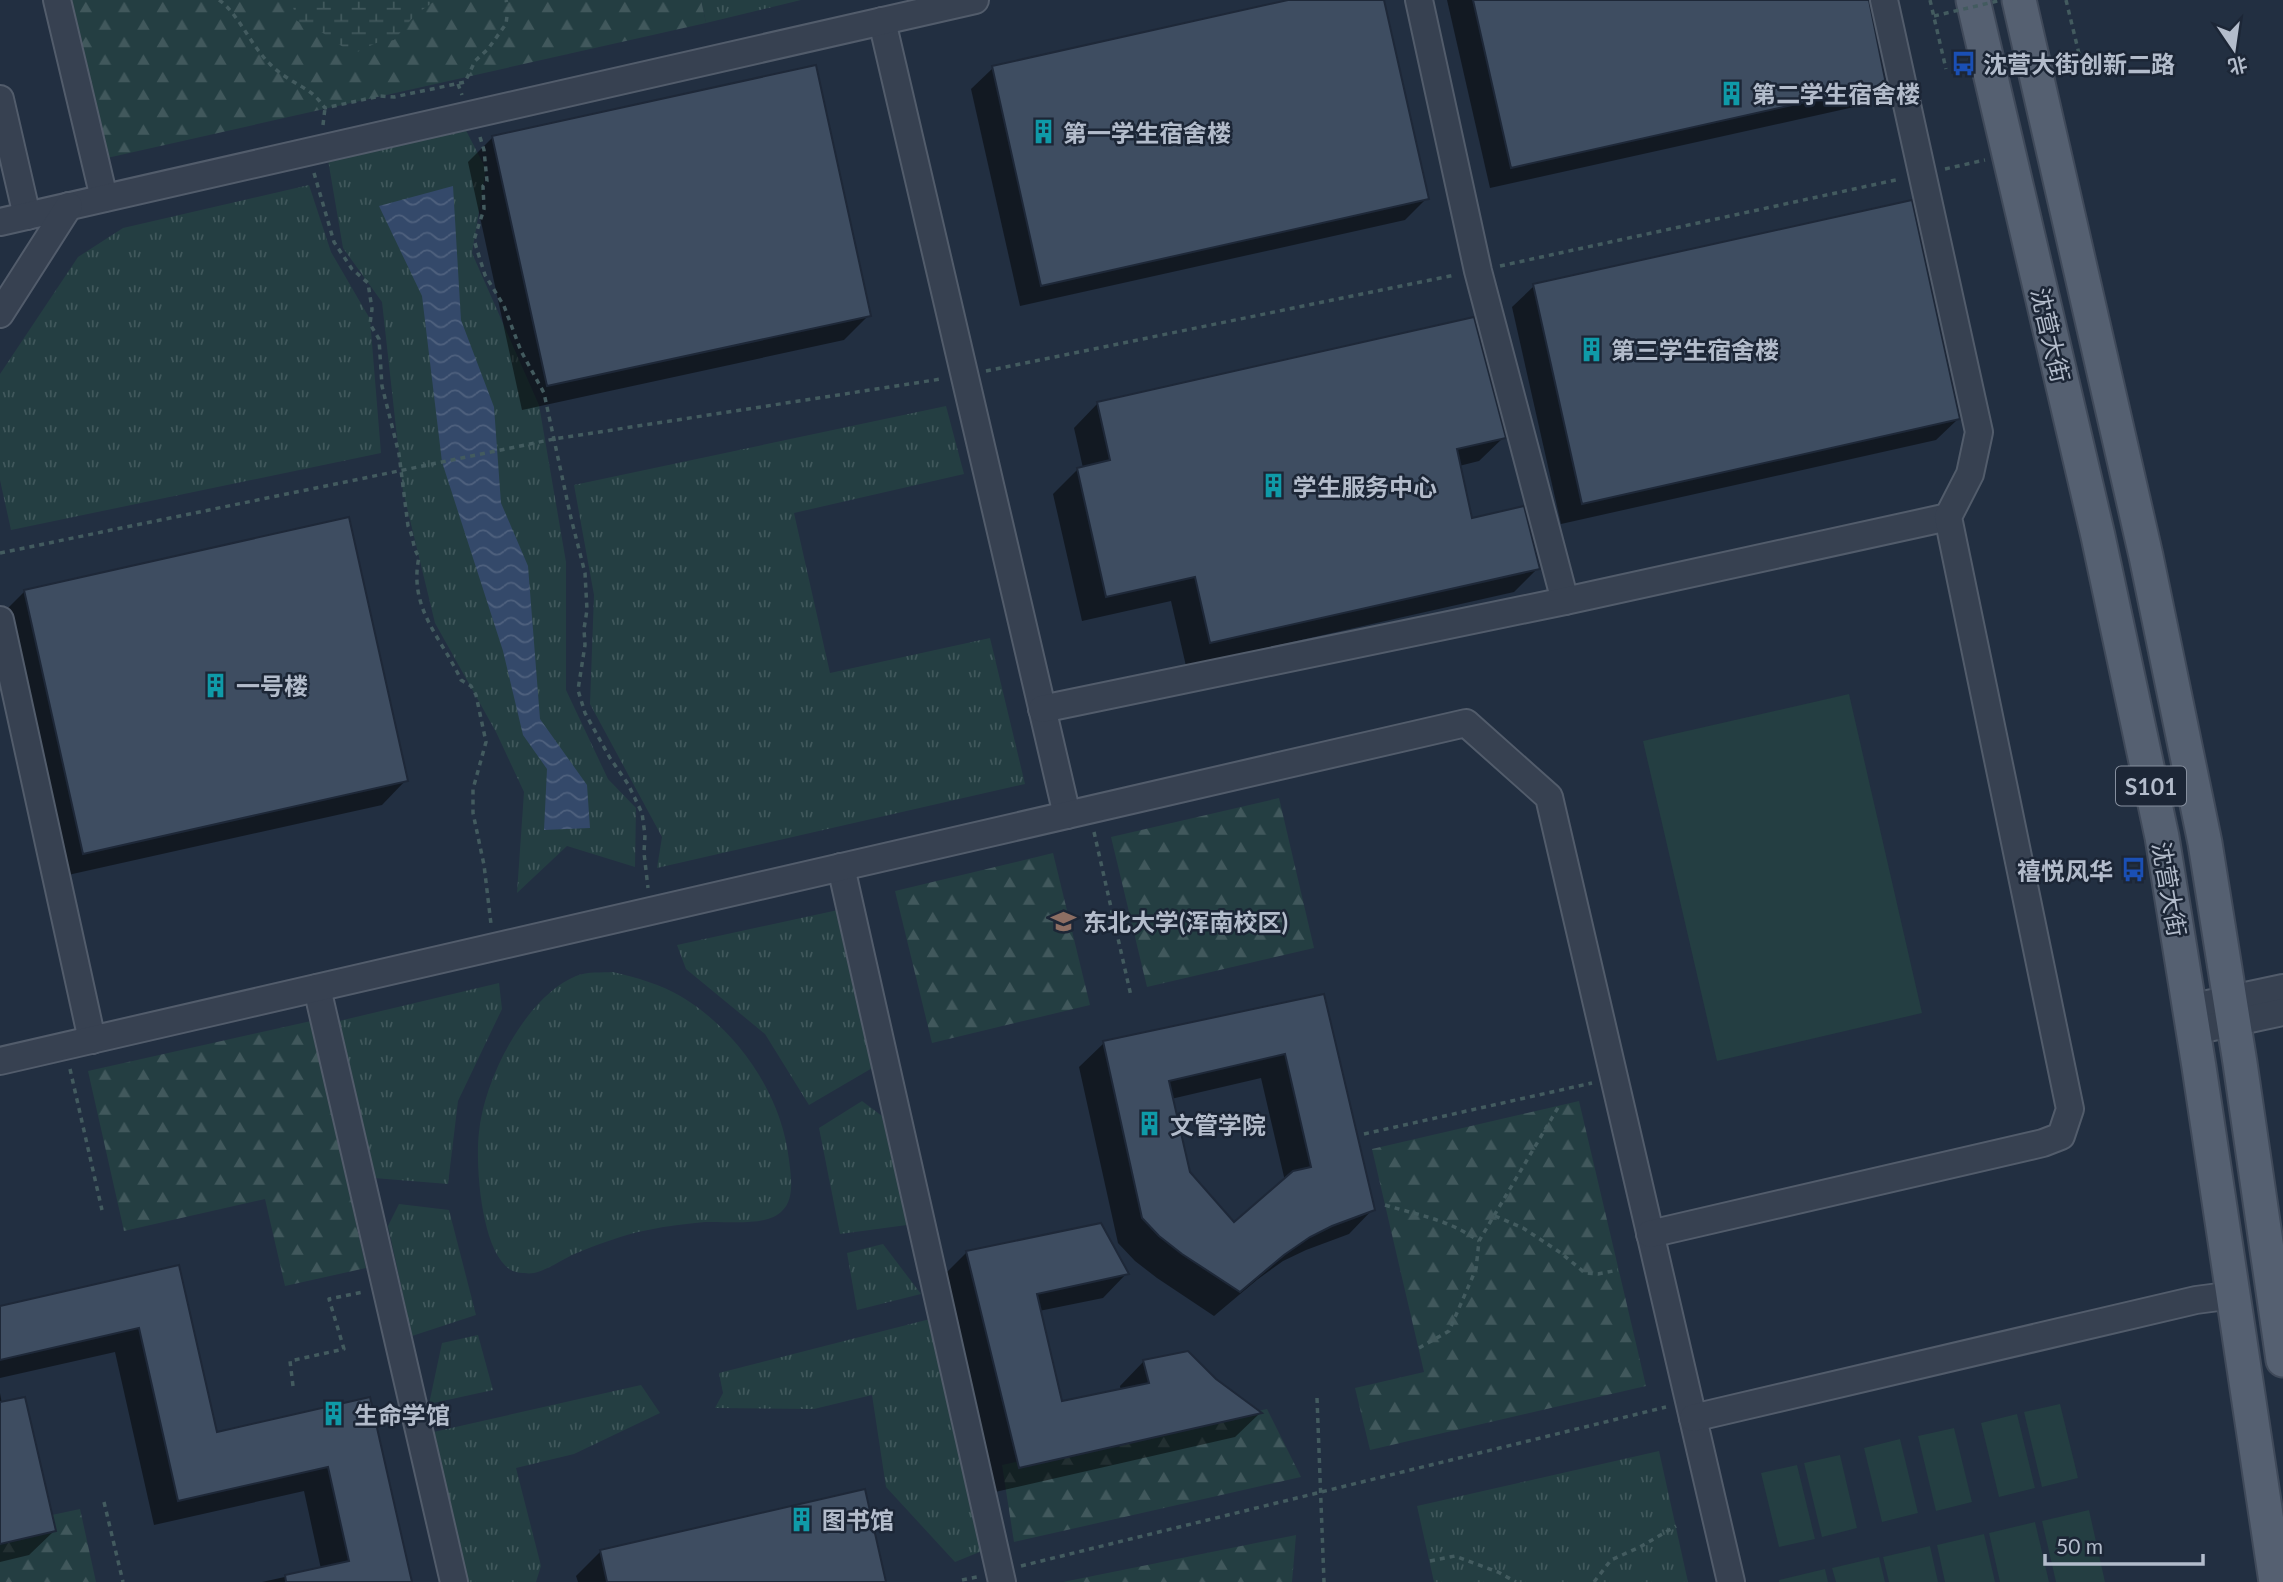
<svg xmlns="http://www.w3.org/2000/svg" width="2283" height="1582" font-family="Lato,'Noto Sans SC',sans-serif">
<defs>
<pattern id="grass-tufts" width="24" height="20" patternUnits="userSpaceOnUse" patternTransform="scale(1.75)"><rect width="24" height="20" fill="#243e42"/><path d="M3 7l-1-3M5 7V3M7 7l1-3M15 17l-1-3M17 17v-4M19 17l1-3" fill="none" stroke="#41585c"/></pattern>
<pattern id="forest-firs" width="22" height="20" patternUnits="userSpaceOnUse" patternTransform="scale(1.75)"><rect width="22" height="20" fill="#243e42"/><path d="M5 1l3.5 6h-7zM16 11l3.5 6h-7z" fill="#41585c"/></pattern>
<pattern id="wetland-marsh" width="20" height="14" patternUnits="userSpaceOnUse" patternTransform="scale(1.75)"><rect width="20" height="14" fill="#243e42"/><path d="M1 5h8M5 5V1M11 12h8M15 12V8" fill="none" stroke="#41585c"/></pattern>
<pattern id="water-waves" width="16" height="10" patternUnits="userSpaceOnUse" patternTransform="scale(1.75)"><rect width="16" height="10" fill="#34496a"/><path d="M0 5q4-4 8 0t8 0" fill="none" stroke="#4f617e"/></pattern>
</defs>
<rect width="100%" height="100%" fill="#222f41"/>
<g fill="url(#grass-tufts)">
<polygon points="701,0 801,0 706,23"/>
<polygon points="459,117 486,169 472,253 539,405 566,562 566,690 608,779 636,808 635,867 567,846 517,893 524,792 496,732 435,623 403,491 382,302 343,248 326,148"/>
<polygon points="309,185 331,252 370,319 381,453 11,530 0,480 0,374 78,257 123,228"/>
<polygon points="946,406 964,474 794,513 830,673 990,638 1025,784 657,868 662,837 590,704 594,595 574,485"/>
<polygon points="838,910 874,1067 809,1105 765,1034 686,969 677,945"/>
<path d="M613,972C637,978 661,984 682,997C738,1031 782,1095 789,1160C791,1176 795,1199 782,1211C767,1227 726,1221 705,1222C686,1224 666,1226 648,1230C622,1235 596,1245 572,1255C560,1261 547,1270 534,1273C529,1274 518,1273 513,1271C481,1257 475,1163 479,1132C484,1080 525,997 576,976C588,971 601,973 613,972Z"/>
<polygon points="499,983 502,1009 458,1101 448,1184 374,1178 339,1021"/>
<polygon points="862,1101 882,1116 907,1225 840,1234 819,1128"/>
<polygon points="399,1204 449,1210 476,1315 412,1336 388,1226"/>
<polygon points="883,1244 921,1294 857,1310 847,1253"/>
<polygon points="930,1319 982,1551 955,1562 886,1487 872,1395 814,1409 715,1408 723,1393 719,1373"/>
<polygon points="478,1335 493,1390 429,1404 442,1343"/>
<polygon points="641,1385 660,1413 574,1454 516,1468 541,1566 536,1582 462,1582 429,1433"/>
<polygon points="1659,1451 1688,1582 1434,1582 1417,1506"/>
</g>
<g fill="url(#forest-firs)">
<polygon points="72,0 701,0 706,23 107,158"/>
<polygon points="1279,798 1314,948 1147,987 1111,837"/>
<polygon points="1053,853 1090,1005 932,1043 895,891"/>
<polygon points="311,1021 366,1268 285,1286 265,1199 124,1231 88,1071"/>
<polygon points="1579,1101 1646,1386 1370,1450 1355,1388 1424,1372 1372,1149"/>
<polygon points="1267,1409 1301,1477 1014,1542 1002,1465"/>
<polygon points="80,1509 96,1582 0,1582 0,1526"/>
<polygon points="1296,1535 1292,1582 1063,1582"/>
</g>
<polygon fill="url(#wetland-marsh)" points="291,0 436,0 415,15 394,40 376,43 353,54 317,29 297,21"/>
<g fill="#243e42">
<polygon points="1849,694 1922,1013 1717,1061 1643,741"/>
<polygon points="2060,1404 2078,1478 2042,1487 2024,1412"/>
<polygon points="2017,1414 2035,1488 1999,1497 1981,1423"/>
<polygon points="1954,1428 1972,1502 1936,1511 1918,1436"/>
<polygon points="1900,1439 1918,1513 1882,1522 1864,1448"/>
<polygon points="1840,1455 1857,1528 1822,1537 1804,1463"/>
<polygon points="1797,1465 1815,1539 1779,1547 1761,1473"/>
<polygon points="2089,1510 2105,1582 2056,1582 2042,1521"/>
<polygon points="2035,1522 2049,1582 2000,1582 1989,1533"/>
<polygon points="1984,1534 1995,1582 1945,1582 1937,1545"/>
<polygon points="1930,1546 1938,1582 1889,1582 1883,1557"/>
<polygon points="1879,1557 1885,1582 1836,1582 1832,1568"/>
<polygon points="1825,1569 1828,1582 1779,1582 1779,1580"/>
</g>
<polygon fill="url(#water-waves)" points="453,186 461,320 494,407 501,503 528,566 540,719 587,785 590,828 544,830 547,769 523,735 503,651 442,462 422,296 379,206"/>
<g fill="#0007" fill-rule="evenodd">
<polygon points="1296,0 1382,0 1427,198 1405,220 1020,306 971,89 993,68"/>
<polygon points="1447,0 1867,0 1884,84 1863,105 1490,188"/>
<polygon points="493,137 869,315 844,340 522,410 468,162"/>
<polygon points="1534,286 1958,419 1936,440 1561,524 1512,307"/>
<polygon points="1098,403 1504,437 1479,461 1459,466 1471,520 1538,568 1514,592 1186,666 1171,601 1082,621 1053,494 1078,469 1083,468 1074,428"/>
<polygon points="25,591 406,780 382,805 59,877 0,616"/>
<path d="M1323,996L1373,1209L1349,1234L1306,1250L1283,1261L1258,1279L1214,1316L1157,1278L1135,1261L1118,1243L1079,1067L1104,1043ZM1261,1078L1285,1181L1234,1225L1188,1173L1171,1099Z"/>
<polygon points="967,1252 1127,1273 1103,1298 1039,1311 1060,1403 1121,1391 1120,1386 1144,1361 1215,1380 1259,1414 1235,1437 995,1492 942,1277"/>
<polygon points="178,1267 215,1434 369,1399 410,1582 262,1582 321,1569 304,1491 154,1525 115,1352 0,1378 0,1307"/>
<polygon points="0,1393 2,1404 54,1531 29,1555 0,1562"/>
<polygon points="601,1551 885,1582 578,1582 576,1576"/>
</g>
<g fill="#3e4d61" stroke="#1e2838" stroke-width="2" fill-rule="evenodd">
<polygon points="1288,0 1384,0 1429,199 1041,286 992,66"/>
<polygon points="1473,0 1869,0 1886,84 1511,168"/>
<polygon points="816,65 871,316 547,386 492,136"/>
<polygon points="1912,200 1960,419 1582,504 1533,284"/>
<polygon points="1474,317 1506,438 1457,449 1472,518 1524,506 1540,569 1210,643 1195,577 1106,597 1077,468 1110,460 1097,402"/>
<polygon points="349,517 408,781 83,854 24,590"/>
<path d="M1324,994L1375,1210L1332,1226L1310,1237L1284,1255L1240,1292L1182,1254L1159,1236L1142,1218L1103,1041ZM1285,1054L1311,1167L1293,1171L1234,1222L1190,1172L1169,1081Z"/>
<polygon points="1101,1223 1129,1274 1037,1294 1062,1401 1149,1383 1143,1360 1188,1351 1216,1379 1262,1413 1019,1468 966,1251"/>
<polygon points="179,1265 217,1432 370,1397 412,1582 286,1582 285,1575 349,1561 328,1467 178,1501 139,1328 0,1360 0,1306"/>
<polygon points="25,1397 56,1531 0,1544 0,1402"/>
<polygon points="865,1489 886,1582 607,1582 600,1550"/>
</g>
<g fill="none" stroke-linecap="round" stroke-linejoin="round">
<defs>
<g id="minor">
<polyline points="57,0 104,198"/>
<polyline points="1419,0 1478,271 1565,601"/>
<polyline points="882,21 1067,815"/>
<polyline points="0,99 27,216"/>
<polyline points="0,222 975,0"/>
<polyline points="0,314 69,206"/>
<polyline points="0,620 92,1040"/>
<polyline points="1042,709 1565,601 1948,517"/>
<polyline points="841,867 1002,1582"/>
<polyline points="317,988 454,1582"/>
<polyline points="2189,1008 2283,988"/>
<polyline points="2194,1031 2283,1012"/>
<polyline points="0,1061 1466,723 1549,797 1731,1582"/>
<polyline points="1650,1234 2043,1143 2061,1136 2070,1109 1948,517 1970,474 1979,432 1884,0"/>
<polyline points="1693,1418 2196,1300 2234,1295"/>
</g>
<g id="major">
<polyline points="1973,0 2098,536 2162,837 2199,1067 2276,1582"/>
<polyline points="2019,0 2146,556 2205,843 2240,1063 2283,1360"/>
</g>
</defs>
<use href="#minor" stroke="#525c6b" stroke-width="30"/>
<use href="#major" stroke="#404a5a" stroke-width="37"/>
<g stroke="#435b5f" stroke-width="3.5" stroke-dasharray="5 5" stroke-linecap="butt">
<path d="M219,0C238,13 251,46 270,64C281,76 297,83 310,92C316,96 321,103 325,108L380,96L394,97L465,82L475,61L488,49L506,24L508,8L506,0"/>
<polyline points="1930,0 1946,69"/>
<polyline points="2066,0 2082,66"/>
<polyline points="458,84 462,95"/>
<polyline points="323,125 325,108"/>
<polyline points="480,137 484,150 487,181 483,186 484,209 474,240 485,275 504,306 521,351 544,393 571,518 585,573 587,610 584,629 585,645 578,690 585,713 610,758 628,784 642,813 645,835 644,853 648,888"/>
<polyline points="1945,169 1985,160"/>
<path d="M314,173L334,242L352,269L368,283L372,309L370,324L379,339L382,386L399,454L408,526C414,537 412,547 419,557C408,609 442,638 461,680L471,686L476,695L486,742L473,789V813L484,865L491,924"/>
<polyline points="1500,266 1900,179"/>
<polyline points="986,371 1455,275"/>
<polyline points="0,553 554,439 941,379"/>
<polyline points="1094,832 1131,996"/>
<polyline points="70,1069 102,1210"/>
<polyline points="1364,1134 1592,1083"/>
<path d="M1385,1205C1421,1216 1447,1219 1479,1241"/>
<polyline points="1495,1216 1523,1228 1561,1253 1585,1273 1598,1274 1618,1270"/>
<polyline points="1419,1348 1449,1331 1476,1269 1479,1241 1559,1106"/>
<polyline points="293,1386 290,1361 344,1349 329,1299 363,1292"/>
<polyline points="1317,1398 1324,1582"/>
<polyline points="104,1502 123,1582"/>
<polyline points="1430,1561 1455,1556 1498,1572 1516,1582"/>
<polyline points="1021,1566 1666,1407"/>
<polyline points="962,1580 977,1577"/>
<polyline points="1594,1582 1611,1560 1640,1547 1676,1526"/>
</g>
<use href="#minor" stroke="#374151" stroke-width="26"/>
<use href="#major" stroke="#556071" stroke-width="33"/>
<polyline stroke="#435b5f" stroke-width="3.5" stroke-dasharray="5 5" stroke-linecap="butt" points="1934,16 2002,0"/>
</g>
<defs>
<symbol id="bus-bare" viewBox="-9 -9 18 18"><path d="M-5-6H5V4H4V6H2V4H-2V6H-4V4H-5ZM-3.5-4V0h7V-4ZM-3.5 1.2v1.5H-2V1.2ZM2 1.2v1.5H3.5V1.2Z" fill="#1a4fb4" stroke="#1c2636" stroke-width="2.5" paint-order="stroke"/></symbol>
<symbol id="building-bare" viewBox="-9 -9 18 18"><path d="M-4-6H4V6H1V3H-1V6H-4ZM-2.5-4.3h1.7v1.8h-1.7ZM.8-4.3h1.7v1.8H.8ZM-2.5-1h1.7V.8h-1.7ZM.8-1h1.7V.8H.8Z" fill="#0f9aa8" stroke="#1c2636" stroke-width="2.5" paint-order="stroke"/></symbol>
<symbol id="university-bare" viewBox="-9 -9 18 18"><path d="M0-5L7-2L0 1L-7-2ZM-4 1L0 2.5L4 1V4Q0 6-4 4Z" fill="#8d6e63" stroke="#1c2636" stroke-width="2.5" paint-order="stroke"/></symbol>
</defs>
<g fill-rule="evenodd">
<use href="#bus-bare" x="1946" y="46" width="35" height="35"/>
<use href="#building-bare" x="1714" y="76" width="35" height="35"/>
<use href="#building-bare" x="1026" y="114" width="35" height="35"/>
<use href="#building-bare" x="1574" y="332" width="35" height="35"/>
<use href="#building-bare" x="1256" y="468" width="35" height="35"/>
<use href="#building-bare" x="198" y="668" width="35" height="35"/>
<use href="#bus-bare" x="2116" y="852" width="35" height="35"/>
<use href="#university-bare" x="1046" y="904" width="35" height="35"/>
<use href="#building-bare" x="1132" y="1106" width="35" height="35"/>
<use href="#building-bare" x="316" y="1396" width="35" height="35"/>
<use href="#building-bare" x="784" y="1502" width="35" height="35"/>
</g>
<g text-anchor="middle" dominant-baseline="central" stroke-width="5" stroke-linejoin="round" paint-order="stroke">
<rect fill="#1c2636" stroke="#868f9e" stroke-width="2" x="2116" y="766.5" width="70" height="39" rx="5"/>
<g font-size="23" font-weight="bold" fill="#b3bccb">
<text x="2151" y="786">S101</text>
</g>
<g font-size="24" font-weight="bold" fill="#b3bccb" stroke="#1c2636" text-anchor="start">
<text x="1983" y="63">沈营大街创新二路</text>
<text x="1752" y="93">第二学生宿舍楼</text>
<text x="1063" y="132">第一学生宿舍楼</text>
<text x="1611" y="349">第三学生宿舍楼</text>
<text x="1293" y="486">学生服务中心</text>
<text x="236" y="685">一号楼</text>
<text x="2113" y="870" text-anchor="end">禧悦风华</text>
<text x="1083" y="921">东北大学(浑南校区)</text>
<text x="1170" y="1124">文管学院</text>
<text x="354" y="1414">生命学馆</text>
<text x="822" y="1519">图书馆</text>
</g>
<g font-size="24" fill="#b3bccb" stroke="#1c2636">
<text transform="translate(2051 335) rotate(77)">沈营大街</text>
<text transform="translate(2170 889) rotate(80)">沈营大街</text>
</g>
</g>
<g transform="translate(2234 49) rotate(167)" stroke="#1c2636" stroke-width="5" paint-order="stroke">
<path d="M0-5L12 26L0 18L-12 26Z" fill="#b3bccb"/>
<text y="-10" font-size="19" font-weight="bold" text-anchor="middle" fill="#b3bccb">北</text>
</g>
<path d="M2045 1554v10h158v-10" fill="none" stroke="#b3bccb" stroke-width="3.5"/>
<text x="2056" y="1554" font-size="21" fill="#b3bccb" stroke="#1c2636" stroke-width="5" paint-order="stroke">50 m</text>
</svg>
